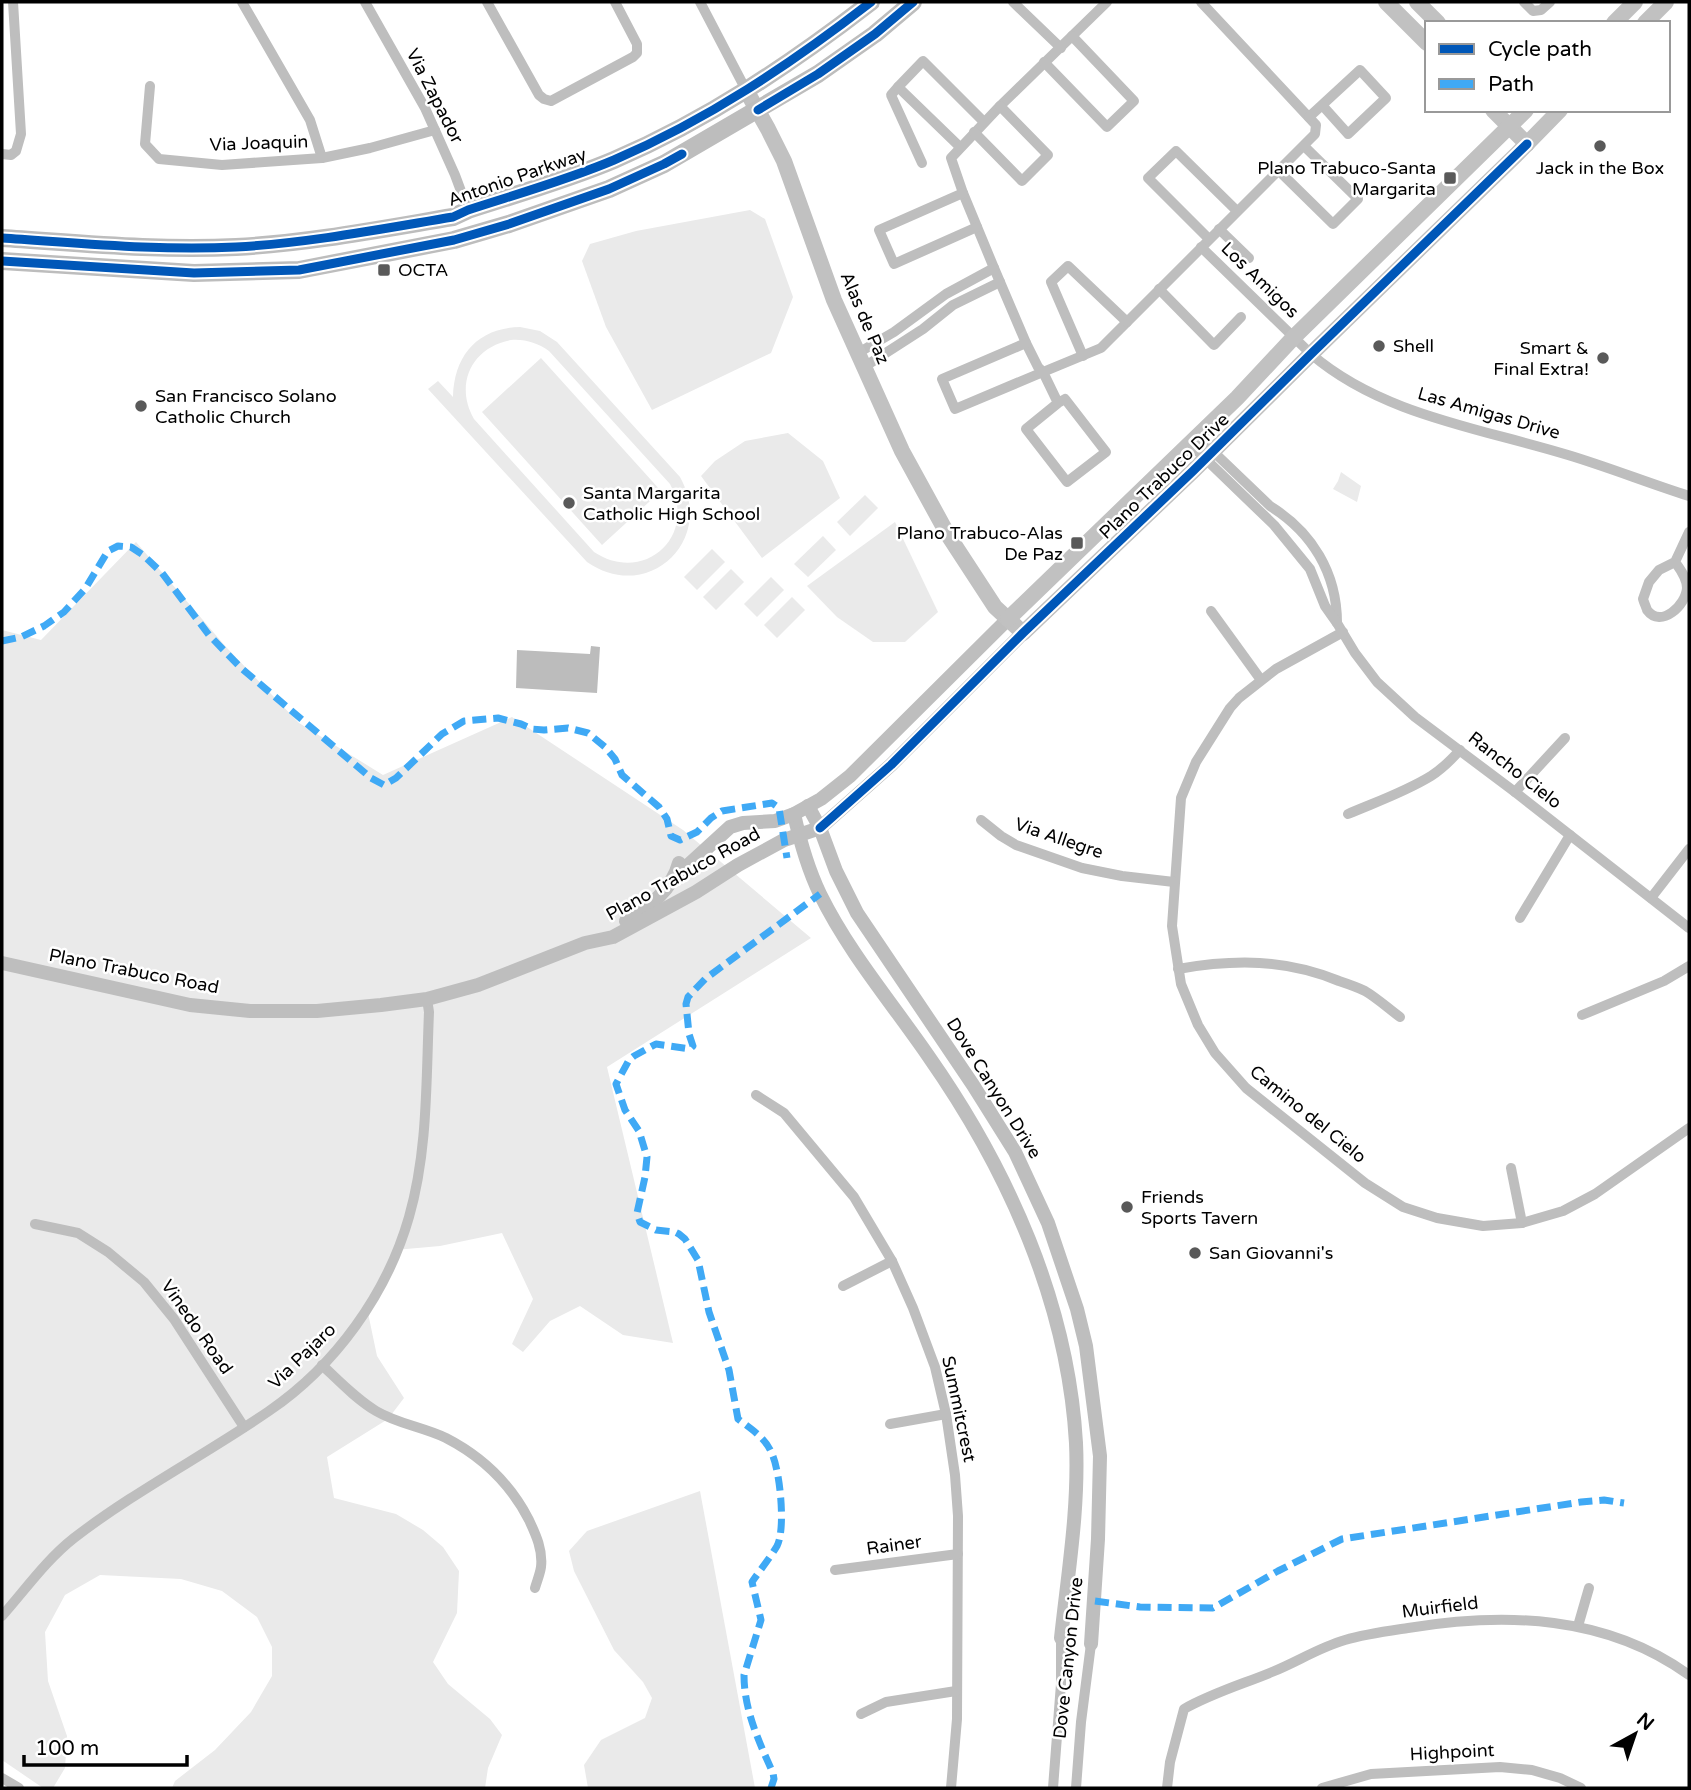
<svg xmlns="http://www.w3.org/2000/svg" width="1691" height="1790" font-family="'Varela Round',sans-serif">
<rect width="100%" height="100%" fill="#fff"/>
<g fill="#eaeaea" fill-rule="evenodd">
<polygon points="750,210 765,219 793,297 771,353 652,410 606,327 582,261 590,244 636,231"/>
<path d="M520,327L540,331L557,342L680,477C716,541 647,604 587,562L428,389L438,381L453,397C454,355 478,328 520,327ZM511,340C526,339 537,343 549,351L670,484C698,536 644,585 594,552L474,419C454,384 472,347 511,340Z"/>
<polygon points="541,358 661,491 602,545 482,412"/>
<polygon points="788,433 823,461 840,498 762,558 701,476 715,461 745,441"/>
<polygon points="1341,472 1361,486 1357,502 1333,489 1338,481"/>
<polygon points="865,495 878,508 850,536 837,522"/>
<polygon points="895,522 938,612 905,642 873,642 837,617 807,586"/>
<polygon points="823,536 836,550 808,577 794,564"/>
<polygon points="136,542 226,647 299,723 383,775 512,717 683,830 811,938 607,1067 673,1343 623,1335 580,1306 550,1321 523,1352 512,1344 533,1299 502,1233 440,1246 395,1250 368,1313 377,1356 404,1398 388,1419 327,1457 334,1498 396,1514 423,1530 443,1547 459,1571 457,1613 433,1662 448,1684 490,1719 502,1735 488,1768 485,1788 172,1788 175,1781 215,1750 251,1712 272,1676 272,1647 257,1617 222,1591 181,1579 100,1575 65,1595 45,1632 48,1681 67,1736 65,1768 53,1788 43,1788 2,1760 2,630 41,640"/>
<polygon points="712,549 725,562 697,590 684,577"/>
<polygon points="731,569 744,582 716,610 703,597"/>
<polygon points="771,577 784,590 757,617 744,604"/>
<polygon points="792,597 805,610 777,638 764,625"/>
<polygon points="700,1491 755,1788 588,1788 584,1765 601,1740 645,1718 652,1698 643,1682 614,1650 574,1571 569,1551 587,1531"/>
</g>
<polygon fill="#bcbcbc" points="591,646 600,647 597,693 516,688 517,650 590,654"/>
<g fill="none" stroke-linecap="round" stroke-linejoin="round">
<g stroke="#bebebe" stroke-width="10">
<polyline points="242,2 310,120 322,158"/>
<polyline points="365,2 425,108 455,175 468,210"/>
<polyline points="487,2 539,95 544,99 551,101 633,57 637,53 637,44 615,2"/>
<polyline points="700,2 746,90"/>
<polyline points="1013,2 1061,48"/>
<polyline points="1107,2 1000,106 951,158 963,193 994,268 1026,343 1038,367 1043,372 1101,348 1315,134 1316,125 1201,2"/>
<polyline points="1524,2 1533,11 1541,10 1550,2"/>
<polyline points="1044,62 1107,127 1134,101 1072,36"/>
<polyline points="150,86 145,144 159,159 222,165 322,158 370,148 435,130"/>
<polyline points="898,87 891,95 922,163"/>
<polyline points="1309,117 1360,70 1386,98 1348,134 1322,105"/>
<polyline points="974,132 1022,181 1048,155 1000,106"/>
<polyline points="960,147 898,87 923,61 984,122"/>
<polyline points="2,154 11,155 16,151 21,134 13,2"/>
<polyline points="1279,171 1333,224 1358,199 1304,146"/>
<polyline points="963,193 879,230 894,264 977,227"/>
<polyline points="1219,229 1249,258"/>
<polyline points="1209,239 1148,178 1176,151 1237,211"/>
<path d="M1201,247L1311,354C1382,415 1480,428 1568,455C1608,467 1648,483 1689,496"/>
<polyline points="1159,289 1214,345 1241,317"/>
<polyline points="1026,343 942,379 955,409 1043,372 1058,403 1065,399 1106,452 1067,482 1026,429 1058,403"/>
<polyline points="858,353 894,332 946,294 994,268"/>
<polyline points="1083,356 1051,282 1068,266 1127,322"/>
<polyline points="864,367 923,329 953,305 1000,282"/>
<path d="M1197,436L1270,506C1312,532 1337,573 1337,623"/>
<polyline points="1189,443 1274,525 1310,569 1325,606 1337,623 1355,653 1377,682 1415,717 1515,792 1689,928"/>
<path d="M1675,562C1680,569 1687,578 1687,588C1686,605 1661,629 1647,610C1647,609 1643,600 1643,599L1649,582L1659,570L1675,562L1689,532"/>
<polyline points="1211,611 1261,680"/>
<polyline points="1343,632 1276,669 1239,698 1230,708 1196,762 1181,798 1172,926 1181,984 1198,1025 1215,1053 1246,1088 1365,1183 1403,1207 1437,1218 1483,1226 1522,1223 1563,1211 1595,1194 1689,1128"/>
<polyline points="1515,792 1565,738"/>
<path d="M1348,814C1376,802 1405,792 1431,776C1442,769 1451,760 1460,750"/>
<polyline points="981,820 1001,836 1016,845 1082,868 1122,876 1174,882"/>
<polyline points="1651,898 1689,849"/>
<polyline points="1520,918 1570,835"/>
<path d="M1178,969C1235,959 1285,959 1339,981C1348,984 1357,987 1365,991C1377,998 1389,1009 1400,1017"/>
<polyline points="1582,1015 1664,981 1689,966"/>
<polyline points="756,1095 784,1113 854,1197 892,1261 913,1308 935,1367 946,1414 955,1475 958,1516 957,1719 951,1788"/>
<polyline points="1511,1168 1522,1223"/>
<polyline points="35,1224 78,1233 108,1252 144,1282 174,1319 244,1427"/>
<polyline points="843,1286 892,1261"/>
<path d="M322,1365C339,1381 356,1399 376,1411C398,1424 423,1427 446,1438C483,1457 510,1483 529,1520C536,1535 543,1550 541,1567C540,1574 537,1581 535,1588"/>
<polyline points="890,1424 946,1414"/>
<polyline points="835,1570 958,1554"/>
<path d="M2,1616C25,1590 47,1559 74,1538C135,1491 205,1455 269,1411C335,1366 387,1294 409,1217C428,1151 426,1081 429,1012L427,999"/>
<polyline points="1578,1626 1589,1588"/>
<polyline points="861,1714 886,1702 956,1691"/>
<polyline points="2,1778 19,1788"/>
<polyline points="1053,1788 1061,1684 1061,1638"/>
<polyline points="1076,1788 1081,1722 1091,1644"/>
<path d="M1167,1788L1170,1762L1184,1709C1212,1693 1243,1684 1272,1672C1297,1662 1320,1647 1345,1640C1365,1634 1388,1631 1408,1628C1505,1612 1606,1615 1689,1675"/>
<polyline points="1322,1788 1371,1774 1500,1767 1532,1770 1560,1778 1581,1788"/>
</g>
<g stroke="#bebebe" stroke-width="14">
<polyline points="808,806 820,828 836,871 857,913 973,1085 1015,1152 1048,1223 1077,1309 1086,1346 1100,1456 1098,1539 1091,1644"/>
<path d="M794,814C800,841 808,869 820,894C849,953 892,1003 929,1057C1008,1170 1068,1303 1076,1443C1079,1508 1068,1573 1061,1638"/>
<polyline points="677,872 683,870 730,827 743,823 775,821 794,814 821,799 850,776 1008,619"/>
<path d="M626,921C648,909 673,888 679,863"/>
<polyline points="2,963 190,1005 250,1011 317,1011 381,1005 427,999 478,985 585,943 613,937 696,892 738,865 784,840 820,828 891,765 1023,633"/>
</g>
<g stroke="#c1c1c1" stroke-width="16">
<polyline points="1386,2 1427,43"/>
<polyline points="1417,2 1438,23"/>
<polyline points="1614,23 1635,2"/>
<polyline points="1645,23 1666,2"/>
<polyline points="746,90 768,129 784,161 834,300 902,451 948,535 995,607 1023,633 1193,471 1311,354 1516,155 1560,110"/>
<polyline points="1493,110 1527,144"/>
<polyline points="1008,619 1237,398 1294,337 1526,110"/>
</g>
<g stroke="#bdbdbd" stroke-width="18">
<path d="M2,238C80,243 158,251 236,247C309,243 381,229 453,217L468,210C517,194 567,180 614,160C707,120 791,64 871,2"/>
<polyline points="2,261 194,273 299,270 454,240 509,224 609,189 664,164 818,74 875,34 913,2"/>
</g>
<g stroke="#3fa9f5" stroke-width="7" stroke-dasharray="14 7" stroke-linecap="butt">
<polyline points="2,641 21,637 44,626 64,612 85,589 108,551 118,546 131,547 143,555 162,573 209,635 241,668 371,778 384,785 396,778 442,734 464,721 498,718 521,724 532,729 544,730 568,728 588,733 605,747 615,759 622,775 659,807 667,819 671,836 680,840 697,832 711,818 722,811 772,803 779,808 787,858"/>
<polyline points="1095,1601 1140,1607 1213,1608 1278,1571 1342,1539 1581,1502 1604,1500 1624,1503"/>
<path d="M771,1788L774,1779L773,1773C759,1742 744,1710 744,1675L761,1620L752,1582C760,1570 770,1558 777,1546C786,1529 780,1471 772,1454C766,1438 751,1429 738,1419L729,1370L709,1312L698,1260L685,1239L679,1234L675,1232L656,1230L640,1222L637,1213L645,1177L647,1157L639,1131L625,1110L616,1084L629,1060L634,1056L656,1044L690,1049L693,1046L689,1034L686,1004L688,997L705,979L820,894"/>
</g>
<defs>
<g id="cycleway">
<polyline points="758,110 818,74 875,34 913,2"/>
<path d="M2,238C80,243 158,251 236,247C309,243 381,229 453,217L468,210C517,194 567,180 614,160C707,120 791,64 871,2"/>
<polyline points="2,261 194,273 299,270 454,240 509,224 609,189 664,164 682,154"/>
<polyline points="820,828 891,765 1023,633 1193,471 1311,354 1527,144"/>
</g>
</defs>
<use href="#cycleway" stroke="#fff" stroke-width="13"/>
<use href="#cycleway" stroke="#0057b8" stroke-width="9"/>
</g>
<g fill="#595959" stroke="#fff" stroke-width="2.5">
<circle cx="1600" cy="146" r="7"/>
<rect x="1443" y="171" width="14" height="14" rx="3.5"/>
<rect x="377" y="263" width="14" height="14" rx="3.5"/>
<circle cx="1379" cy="346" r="7"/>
<circle cx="1603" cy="358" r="7"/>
<circle cx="141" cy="406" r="7"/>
<circle cx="569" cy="503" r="7"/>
<rect x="1070" y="536" width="14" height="14" rx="3.5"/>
<circle cx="1127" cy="1207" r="7"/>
<circle cx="1195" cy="1253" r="7"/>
</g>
<g text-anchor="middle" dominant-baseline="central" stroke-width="5" stroke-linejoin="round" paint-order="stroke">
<g font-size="18" fill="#000" stroke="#fff">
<text transform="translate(435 96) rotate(63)">Via Zapador</text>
<text transform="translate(259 143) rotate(-2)">Via Joaquin</text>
<text transform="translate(517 177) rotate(-19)">Antonio Parkway</text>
<text transform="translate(1260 280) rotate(44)">Los Amigos</text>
<text transform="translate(865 318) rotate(67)">Alas de Paz</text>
<text transform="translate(1489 413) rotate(16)">Las Amigas Drive</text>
<text transform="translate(1164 476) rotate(-44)">Plano Trabuco Drive</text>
<text transform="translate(1515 770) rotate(38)">Rancho Cielo</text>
<text transform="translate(1059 838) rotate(19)">Via Allegre</text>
<text transform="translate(683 874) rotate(-29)">Plano Trabuco Road</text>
<text transform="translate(134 971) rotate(11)">Plano Trabuco Road</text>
<text transform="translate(994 1088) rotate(58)">Dove Canyon Drive</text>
<text transform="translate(1308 1114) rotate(39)">Camino del Cielo</text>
<text transform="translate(197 1327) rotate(55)">Vinedo Road</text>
<text transform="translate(302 1356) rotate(-44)">Via Pajaro</text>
<text transform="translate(959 1409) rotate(78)">Summitcrest</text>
<text transform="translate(894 1545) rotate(-8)">Rainer</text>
<text transform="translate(1440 1607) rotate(-7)">Muirfield</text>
<text transform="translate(1068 1658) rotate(-84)">Dove Canyon Drive</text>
<text transform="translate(1452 1752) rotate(-3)">Highpoint</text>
</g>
<g font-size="18" fill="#000" stroke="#fff" text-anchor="start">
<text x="1436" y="168" text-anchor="end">Plano Trabuco-Santa<tspan x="1436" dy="21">Margarita</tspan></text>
<text x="1600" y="168" text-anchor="middle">Jack in the Box</text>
<text x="398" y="270">OCTA</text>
<text x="1393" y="346">Shell</text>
<text x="1589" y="348" text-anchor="end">Smart &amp;<tspan x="1589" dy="21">Final Extra!</tspan></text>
<text x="155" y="396">San Francisco Solano<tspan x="155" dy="21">Catholic Church</tspan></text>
<text x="583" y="493">Santa Margarita<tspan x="583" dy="21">Catholic High School</tspan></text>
<text x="1063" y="533" text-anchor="end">Plano Trabuco-Alas<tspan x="1063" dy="21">De Paz</tspan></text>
<text x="1141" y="1197">Friends<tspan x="1141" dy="21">Sports Tavern</tspan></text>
<text x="1209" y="1253">San Giovanni's</text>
</g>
</g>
<rect width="1691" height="1790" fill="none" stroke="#000000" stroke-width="7"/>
<rect x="1425" y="21" width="245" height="91" fill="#ffffff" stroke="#999999" stroke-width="2"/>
<rect x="1439" y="44" width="35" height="10" fill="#0057b8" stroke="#999999" stroke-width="2"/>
<text x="1488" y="56" font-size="21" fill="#000000">Cycle path</text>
<rect x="1439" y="79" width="35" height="10" fill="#3fa9f5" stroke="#999999" stroke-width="2"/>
<text x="1488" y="91" font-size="21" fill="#000000">Path</text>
<g transform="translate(1635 1734) rotate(40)" stroke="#ffffff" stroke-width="5" paint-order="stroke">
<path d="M0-5L12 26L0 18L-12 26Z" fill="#000000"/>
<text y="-10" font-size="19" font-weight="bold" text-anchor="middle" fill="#000000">N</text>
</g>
<path d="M24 1755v10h163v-10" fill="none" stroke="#000000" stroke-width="3.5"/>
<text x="35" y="1755" font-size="21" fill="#000000" stroke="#ffffff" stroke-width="5" paint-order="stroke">100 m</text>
</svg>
